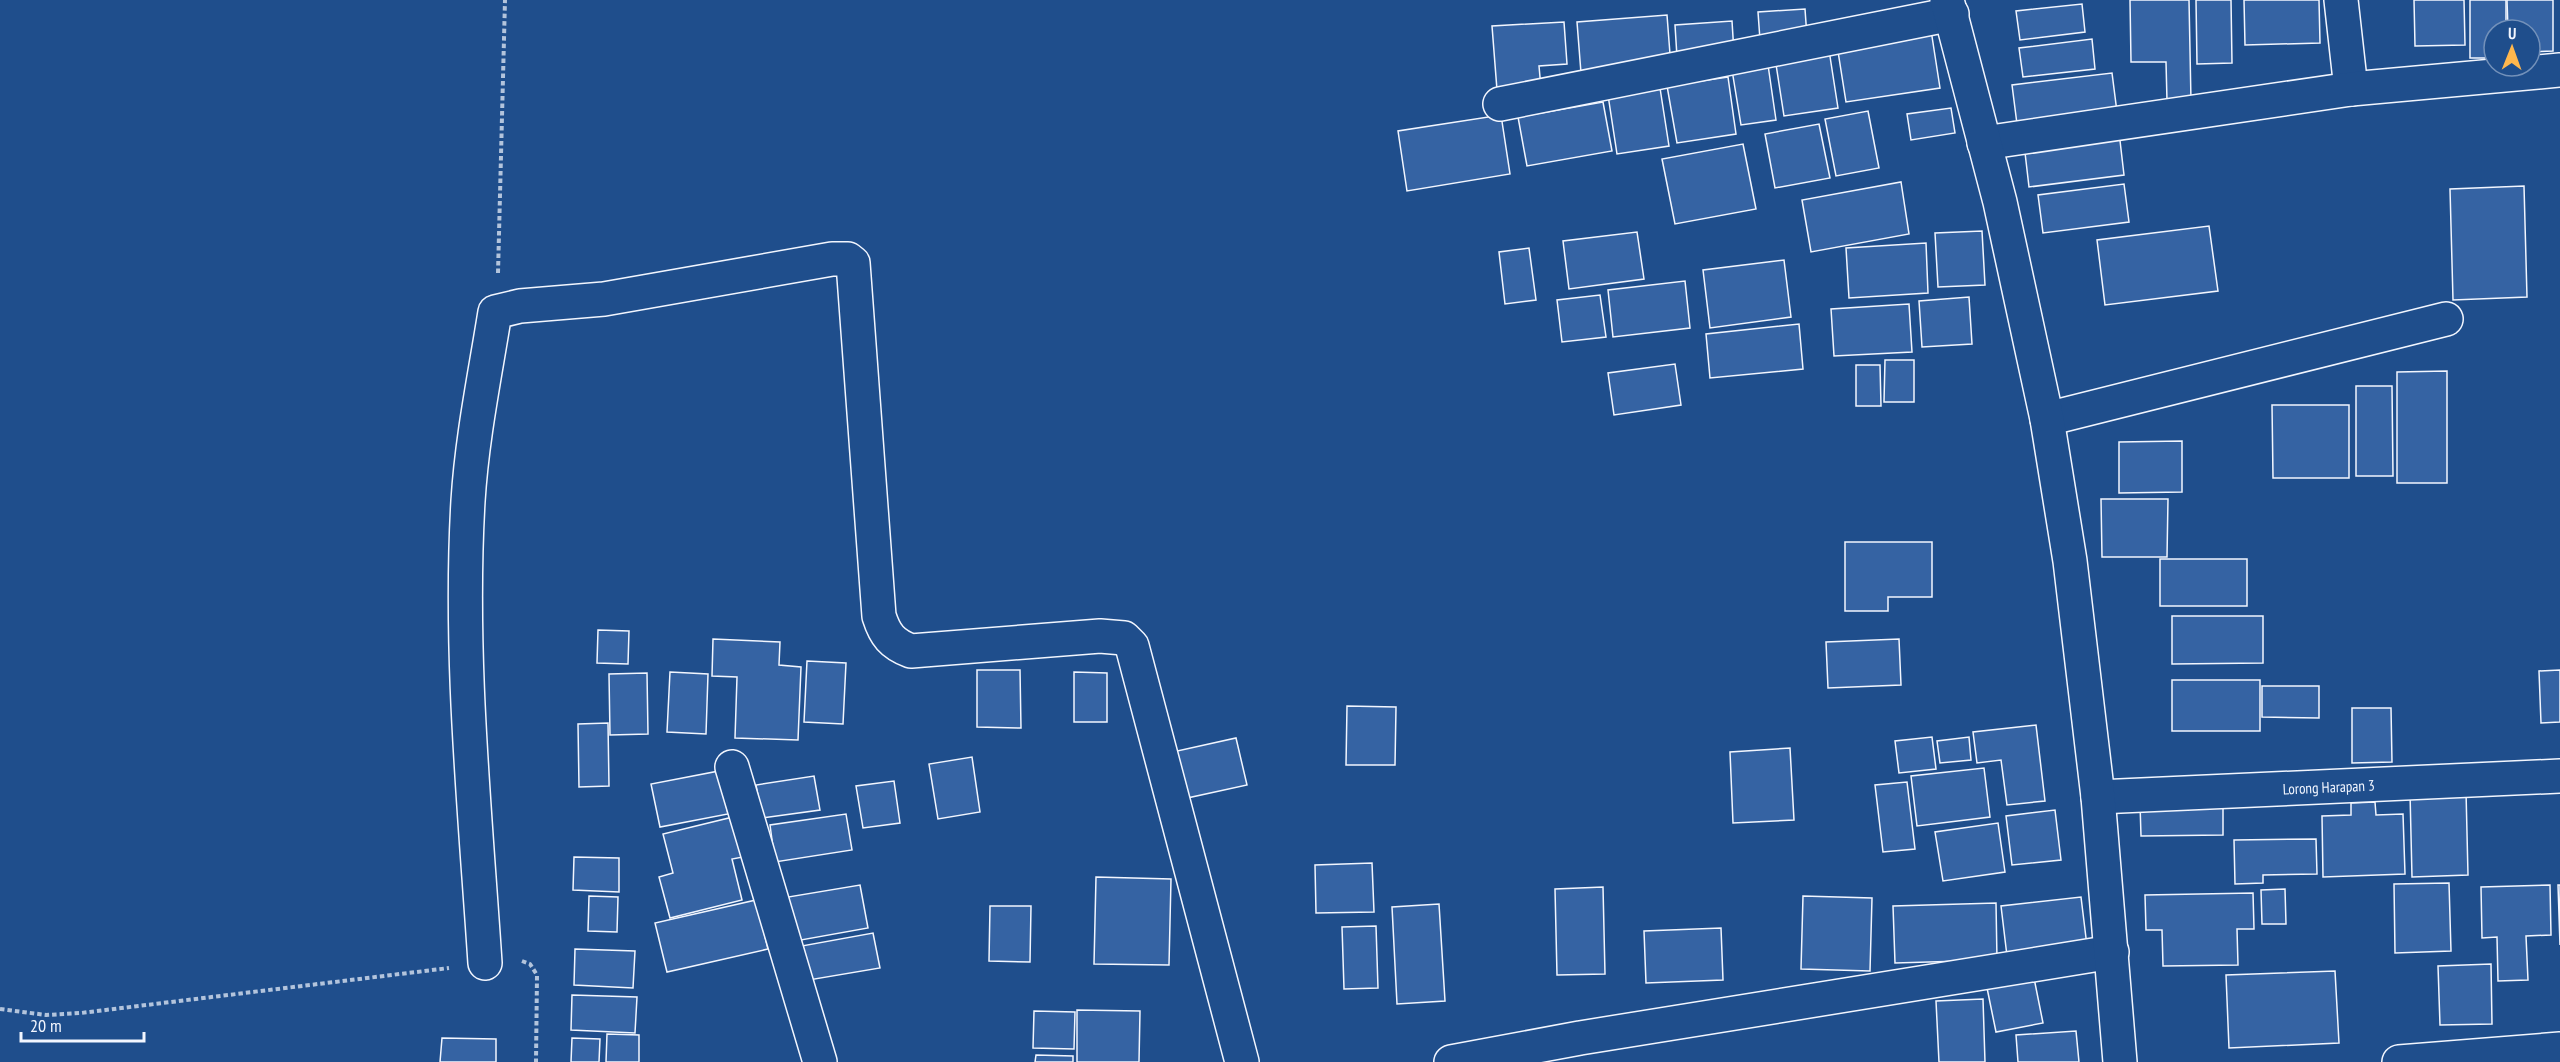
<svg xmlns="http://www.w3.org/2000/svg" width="2560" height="1062" font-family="'PT Sans Narrow',sans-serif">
<rect width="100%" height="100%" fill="#1f4e8c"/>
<g fill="#3563a3" stroke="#f2f6ff" stroke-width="1.5">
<polygon points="2130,0 2189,0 2191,101 2167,101 2166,62 2131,62"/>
<polygon points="2196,0 2231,0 2232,63 2197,64"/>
<polygon points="2244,0 2319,0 2320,43 2245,45"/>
<polygon points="2414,0 2464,0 2465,45 2415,46"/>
<polygon points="2470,0 2506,0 2506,30 2494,30 2494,58 2470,58"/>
<polygon points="2507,0 2553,0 2553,51 2530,52 2530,30 2508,30"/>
<polygon points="2082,4 2085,32 2020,40 2016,11"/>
<polygon points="1805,9 1807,37 1760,40 1758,12"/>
<polygon points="1667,15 1671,67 1581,73 1577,22"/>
<polygon points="1732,21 1734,53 1677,57 1675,25"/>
<polygon points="1564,22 1567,64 1539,66 1541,88 1497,90 1492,26"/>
<polygon points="1931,30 1940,88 1846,102 1837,45"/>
<polygon points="2092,39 2095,69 2023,77 2019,48"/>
<polygon points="1829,50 1838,108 1784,116 1775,58"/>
<polygon points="1768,65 1776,120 1741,125 1732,70"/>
<polygon points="2112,73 2117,112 2017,124 2012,85"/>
<polygon points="1728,77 1736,134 1677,143 1667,86"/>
<polygon points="1660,88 1669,146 1617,154 1608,95"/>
<polygon points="1603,102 1612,151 1527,166 1518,117"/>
<polygon points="1951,108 1955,133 1911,140 1907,114"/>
<polygon points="1868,111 1879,168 1836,176 1825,119"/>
<polygon points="1501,115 1510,174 1407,191 1398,131"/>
<polygon points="1819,124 1830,178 1775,188 1765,134"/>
<polygon points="2119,132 2124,175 2029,187 2024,144"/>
<polygon points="1743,144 1756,209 1675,224 1662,159"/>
<polygon points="1901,182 1909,234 1811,252 1802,200"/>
<polygon points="2124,184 2129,222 2043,233 2038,195"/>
<polygon points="2524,186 2527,297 2453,300 2450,189"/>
<polygon points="2209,226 2218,291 2105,305 2097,240"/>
<polygon points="1982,231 1985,285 1938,287 1935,233"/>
<polygon points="1637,232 1644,279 1569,289 1563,241"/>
<polygon points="1926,243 1928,293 1849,298 1846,248"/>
<polygon points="1529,248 1536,300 1505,304 1499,252"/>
<polygon points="1784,260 1791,317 1710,328 1703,270"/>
<polygon points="1685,281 1690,328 1613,337 1608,290"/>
<polygon points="1600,295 1606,337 1562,342 1557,300"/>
<polygon points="1969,297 1972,344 1922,347 1919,301"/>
<polygon points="1909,304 1912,352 1834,356 1831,309"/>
<polygon points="1799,324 1803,369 1710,378 1706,334"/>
<polygon points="1885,360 1914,360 1914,402 1884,402"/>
<polygon points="1675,364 1681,405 1614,415 1608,373"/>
<polygon points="1856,365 1880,365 1881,406 1856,406"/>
<polygon points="2447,371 2447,483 2397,483 2397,372"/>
<polygon points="2356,386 2392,386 2393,476 2356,476"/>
<polygon points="2272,405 2349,405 2349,478 2273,478"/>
<polygon points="2182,441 2182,492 2119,493 2119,442"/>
<polygon points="2101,499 2168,499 2167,557 2102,557"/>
<polygon points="1845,542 1932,542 1932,597 1888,597 1888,611 1845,611"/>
<rect x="2160" y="559" width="87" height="47"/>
<polygon points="2172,616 2263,616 2263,663 2172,664"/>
<polygon points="598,630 629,631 628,664 597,663"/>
<polygon points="713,639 780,642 779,665 801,667 798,740 735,738 737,677 712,676"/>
<polygon points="1899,639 1901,685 1828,688 1826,642"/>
<polygon points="807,661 846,663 843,724 804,722"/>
<polygon points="977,670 1020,670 1021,728 977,727"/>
<polygon points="2560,670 2560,722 2541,723 2539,671"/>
<polygon points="670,672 708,674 706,734 667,732"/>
<polygon points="1074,672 1107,673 1107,722 1074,722"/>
<polygon points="647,673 648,734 610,735 609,674"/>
<rect x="2172" y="680" width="88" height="51"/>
<polygon points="2262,686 2319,686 2319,718 2262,717"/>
<polygon points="1347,706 1396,707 1395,765 1346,765"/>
<polygon points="2352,708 2391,708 2392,762 2352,763"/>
<polygon points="608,723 609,786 579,787 578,724"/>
<polygon points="2036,725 2045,801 2007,805 2001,760 1977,763 1973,732"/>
<polygon points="1932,737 1936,769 1899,773 1895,741"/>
<polygon points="1969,737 1971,760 1940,763 1937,741"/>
<polygon points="1236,738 1247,785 1178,800 1168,753"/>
<polygon points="1790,748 1794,820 1733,823 1730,752"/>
<polygon points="972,757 980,812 938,819 929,764"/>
<polygon points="1984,768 1990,817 1917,826 1911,776"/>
<polygon points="719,771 728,814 660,827 651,784"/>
<polygon points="814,776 820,810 762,818 756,785"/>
<polygon points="894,781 900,823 863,828 856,786"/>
<polygon points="1907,782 1915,849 1883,852 1875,785"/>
<polygon points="2466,791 2468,875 2412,877 2410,793"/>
<polygon points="2223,802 2223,835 2141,836 2140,804"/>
<polygon points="2375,802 2376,815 2403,814 2405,874 2323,877 2322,816 2351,815 2351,803"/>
<polygon points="2055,810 2061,860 2012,865 2006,816"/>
<polygon points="846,814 852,850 775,862 770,825"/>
<polygon points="733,817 743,857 732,859 742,900 670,918 659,877 673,873 663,834"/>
<polygon points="1998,823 2005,872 1943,881 1935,832"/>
<polygon points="2316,839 2317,874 2263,875 2263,883 2235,884 2234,840"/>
<polygon points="574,857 619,858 619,892 573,890"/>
<polygon points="1372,863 1374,912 1316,913 1315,865"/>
<polygon points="1096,877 1171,879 1169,965 1094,964"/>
<polygon points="2449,883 2451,951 2395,953 2394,884"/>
<polygon points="860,885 868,928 790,942 782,898"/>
<polygon points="2550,885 2551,935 2526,936 2528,980 2498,981 2497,937 2482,938 2481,887"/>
<polygon points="2558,885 2560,885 2560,945"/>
<polygon points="1603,887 1605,974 1557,975 1555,889"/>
<polygon points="2285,889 2286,924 2262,924 2261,890"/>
<polygon points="2253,893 2254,929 2237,929 2238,965 2163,966 2162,930 2146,930 2145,895"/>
<polygon points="589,896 618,897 617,932 588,931"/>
<polygon points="1803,896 1872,898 1870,971 1801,969"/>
<polygon points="2081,897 2087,946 2007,956 2001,906"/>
<polygon points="756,900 768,949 667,972 655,923"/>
<polygon points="1996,903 1997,960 1895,963 1893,906"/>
<polygon points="1439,904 1445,1001 1397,1004 1392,907"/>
<polygon points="990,906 1031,906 1030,962 989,961"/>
<polygon points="1376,926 1378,988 1344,989 1342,927"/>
<polygon points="1721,928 1723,980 1646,983 1644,931"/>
<polygon points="873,933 880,968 803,981 796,947"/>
<polygon points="575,949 635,951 633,988 574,985"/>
<polygon points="2491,964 2492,1024 2440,1025 2438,966"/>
<polygon points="2335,971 2339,1043 2229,1048 2226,975"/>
<polygon points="2033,973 2043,1023 1996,1032 1986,983"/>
<polygon points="572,995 637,997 635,1033 571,1030"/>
<polygon points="1983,999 1985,1062 1939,1062 1936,1001"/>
<polygon points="1077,1010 1140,1011 1139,1062 1077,1062"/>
<polygon points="1034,1011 1075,1012 1074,1049 1033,1048"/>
<polygon points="2076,1031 2079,1062 2018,1062 2016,1035"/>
<polygon points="607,1034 639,1035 639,1062 606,1062"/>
<polygon points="442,1038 496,1039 496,1062 440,1062"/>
<polygon points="572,1038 600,1039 599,1062 571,1062"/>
<polygon points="1036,1055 1073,1056 1073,1062 1035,1062"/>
</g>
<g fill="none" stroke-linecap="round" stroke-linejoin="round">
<defs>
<g id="street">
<polyline points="2341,0 2351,89"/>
<polyline points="1500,104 1952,14"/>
<polyline points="1984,143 2351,89 2560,70"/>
<polyline points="2047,419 2446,319"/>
<polyline points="732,767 820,1062"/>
<path id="s1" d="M2098,797L2560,776"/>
<path d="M485,963C475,810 459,655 468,501C472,437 485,375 495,312L520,306L604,299L832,259H848L853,263L879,616C885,635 892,644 911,651L1100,636L1124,638L1132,646L1242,1062"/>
<polyline points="1451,1062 1580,1038 2112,952"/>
<polyline points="2399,1062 2560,1049"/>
</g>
<polyline id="secondary" points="1947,0 2000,202 2047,419 2070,561 2098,797 2120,1062"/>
</defs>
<use href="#street" stroke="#f2f6ff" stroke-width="36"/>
<use href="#secondary" stroke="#f2f6ff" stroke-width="36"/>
<g stroke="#b3c4dc" stroke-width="4" stroke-dasharray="4.5 3" stroke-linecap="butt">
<polyline points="498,273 505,0"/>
<polyline points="522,961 530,964 537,975 536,1062"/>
<polyline points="0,1009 46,1015 81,1013 449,968"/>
</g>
<use href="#street" stroke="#1f4e8c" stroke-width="33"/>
<use href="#secondary" stroke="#1f4e8c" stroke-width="33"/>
</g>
<g text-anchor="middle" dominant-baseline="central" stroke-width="4.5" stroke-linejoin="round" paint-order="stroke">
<g font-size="15" fill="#f2f6ff" stroke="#1f4e8c">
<text stroke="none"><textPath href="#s1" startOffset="231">Lorong Harapan 3</textPath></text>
</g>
</g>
<g transform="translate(2512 48) rotate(1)"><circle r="28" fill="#1f4e8c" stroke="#7391ba" stroke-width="1.5"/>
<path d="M0-4.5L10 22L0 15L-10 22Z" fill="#ffb74d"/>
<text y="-9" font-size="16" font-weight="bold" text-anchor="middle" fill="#f2f6ff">U</text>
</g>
<path d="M21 1032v9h123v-9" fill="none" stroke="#f2f6ff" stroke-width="3"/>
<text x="30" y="1032" font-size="18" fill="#f2f6ff" stroke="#1f4e8c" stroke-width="4.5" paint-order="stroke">20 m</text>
</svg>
